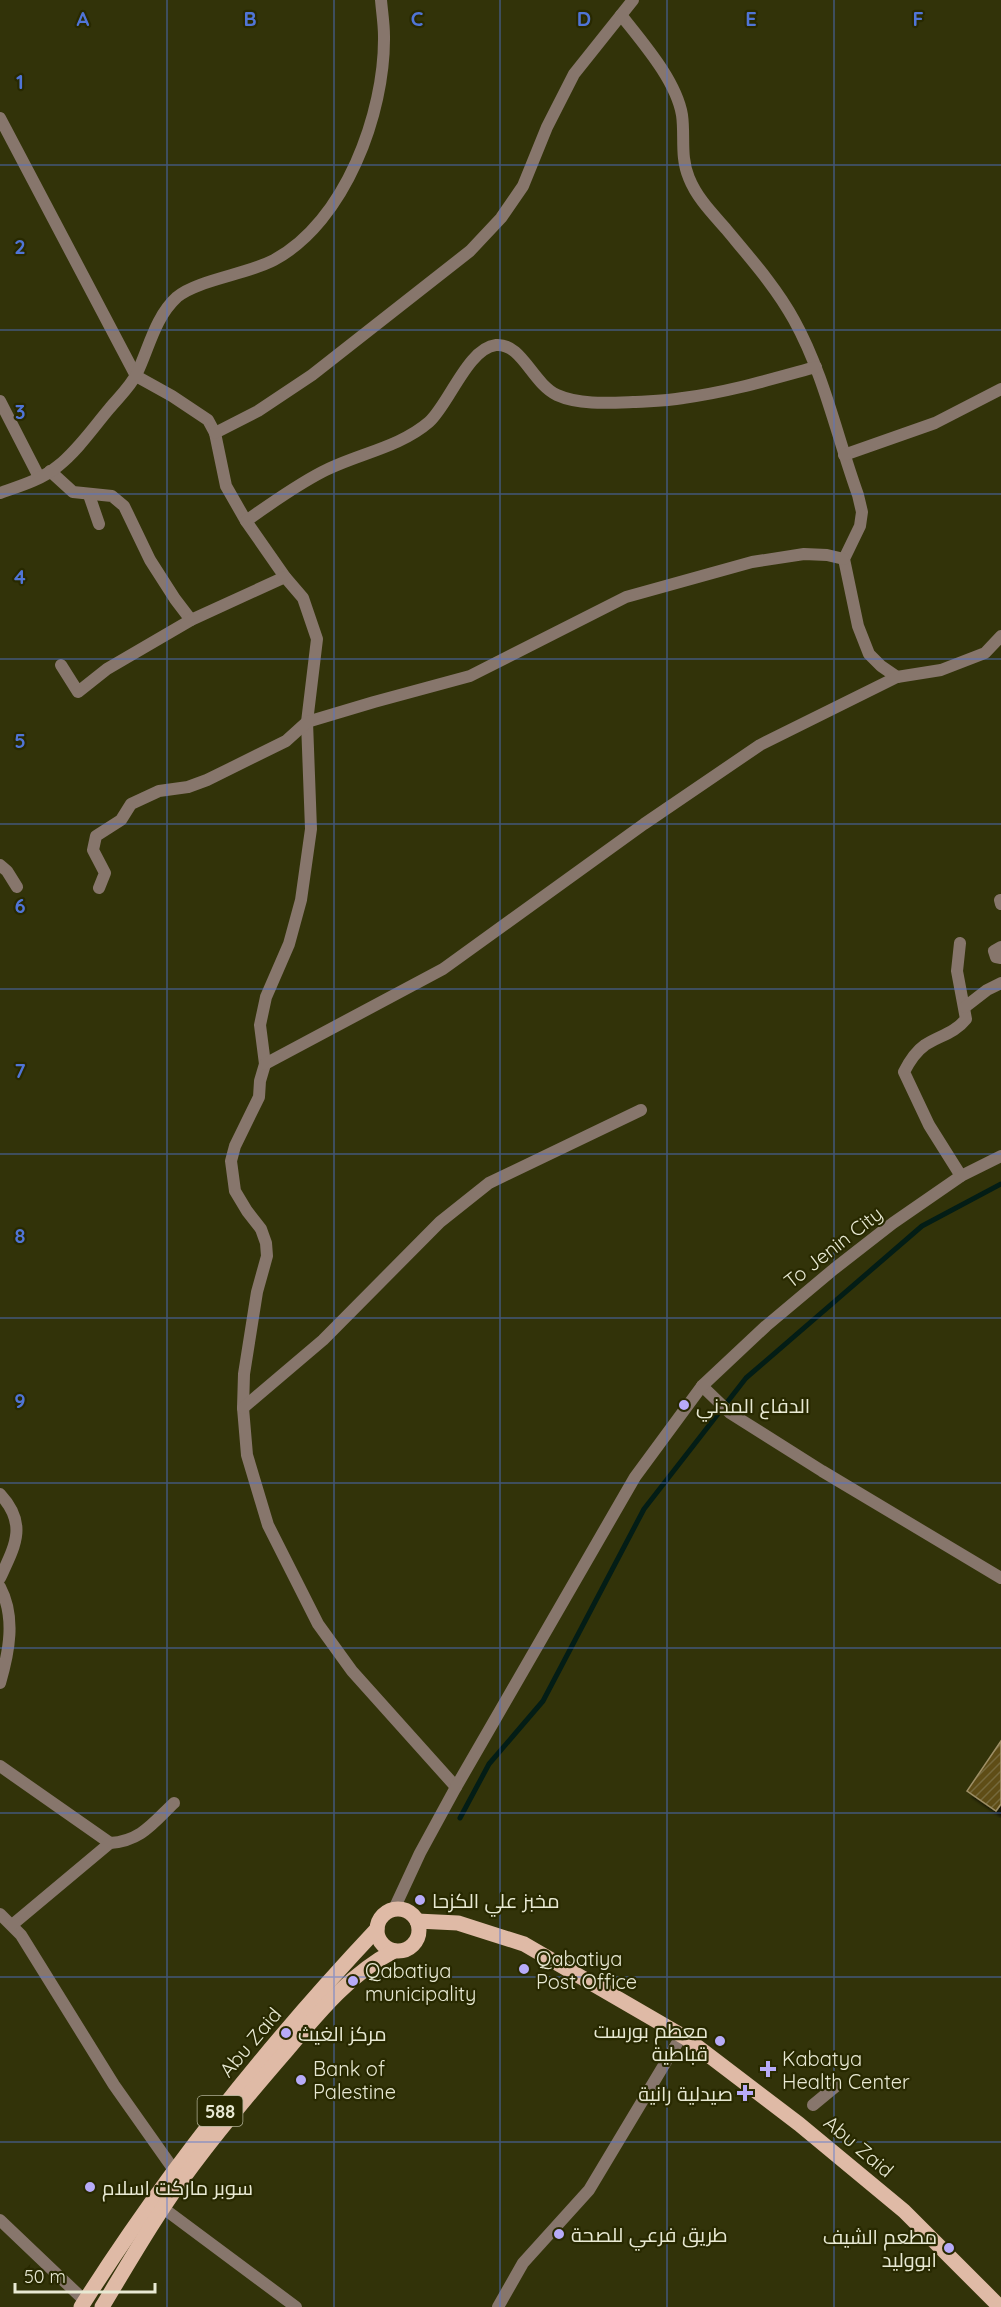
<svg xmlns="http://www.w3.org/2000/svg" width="1001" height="2307" font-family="Quicksand,Cairo,sans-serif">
<defs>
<pattern id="building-hatch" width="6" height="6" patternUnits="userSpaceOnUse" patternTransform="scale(1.5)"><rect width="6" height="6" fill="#5e4d19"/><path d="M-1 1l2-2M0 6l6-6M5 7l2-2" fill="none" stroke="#75673a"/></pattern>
<filter id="shadow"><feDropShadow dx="5.5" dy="5.5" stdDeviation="1.5" flood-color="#0009"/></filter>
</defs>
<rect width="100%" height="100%" fill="#323309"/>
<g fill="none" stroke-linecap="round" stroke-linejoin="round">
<polyline stroke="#031d16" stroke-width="5" points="460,1818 489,1764 543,1701 644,1509 746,1378 922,1226 1001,1184"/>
</g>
<polygon fill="url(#building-hatch)" stroke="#9e8f66" stroke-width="1.5" filter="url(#shadow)" points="1001,1741 1001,1804 996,1811 967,1791"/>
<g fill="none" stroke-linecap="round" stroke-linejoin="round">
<g stroke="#87766c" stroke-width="12">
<path d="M621,15C642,42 676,80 682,115C685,136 680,157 689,178C697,198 712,213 726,229C750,258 776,287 794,320C824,374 837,437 858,495L862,512L860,526L844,559L858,626L869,654L881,666L897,677"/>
<polyline points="0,118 136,376 172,396 208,420 215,433 226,486 246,521 285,577 303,598 317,639 307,722 311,829 301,900 289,944 266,997 260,1025 265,1064 260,1081 259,1097 235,1146 231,1161 235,1191 247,1211 261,1229 266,1243 267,1256 257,1292 244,1374 243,1408 247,1455 268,1525 318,1624 352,1671 456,1787"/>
<polyline points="0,401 39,477"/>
<polyline points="215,433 258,411 312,375 470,251 501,218 523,186 547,127 574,74 633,0"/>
<polyline points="844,455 935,423 1001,389"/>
<polyline points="50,471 73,492 112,496 124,506 150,560 175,599 191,620"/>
<path d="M0,493C20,486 41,480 58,466C78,450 93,428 109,409C118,398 131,386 137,373C149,348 155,317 177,297C197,280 248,274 274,260C345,222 385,113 384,36C384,24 382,12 381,0"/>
<polyline points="89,495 99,524"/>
<path d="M246,521C270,504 295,486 322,472C356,454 399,448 429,422C449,404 468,348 496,345C522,343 532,383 557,395C579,405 609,403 633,402C650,401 667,401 683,398C729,392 772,379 816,367"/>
<polyline points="61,665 78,692 107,669 191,620 285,577"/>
<polyline points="0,865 7,871 17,887"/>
<polyline points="99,888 105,873 93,850 96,836 121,820 131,804 159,791 188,787 207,780 286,741 307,722 374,702 470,676 626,597 752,562 804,554 827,555 844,559"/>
<polyline points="1000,900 1001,904"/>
<path d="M960,943L957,971L966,1019C955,1033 939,1036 925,1045C915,1052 909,1062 904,1072L929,1125L961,1176"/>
<polyline points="1001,947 994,951 996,957 1001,958"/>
<polyline points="965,1007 987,990 1001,983"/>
<polyline points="265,1064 443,969 644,824 760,745 897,677 941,670 985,653 1001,636"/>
<polyline points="702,1386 730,1413 822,1471 1001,1578"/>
<polyline points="243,1408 323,1340 440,1222 489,1183 641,1110"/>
<path d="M0,1494C28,1524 15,1546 0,1578"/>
<path d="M0,1587C16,1617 9,1652 0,1683"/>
<polyline points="0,1766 110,1843"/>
<polyline points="394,1909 420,1853 456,1787 635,1477 702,1386 766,1326 834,1269 893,1223 961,1176 1001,1156"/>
<polyline points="0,1914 21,1935 114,2085 174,2170"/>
<path d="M12,1925L110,1843C141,1841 153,1823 174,1803"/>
<polyline points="813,2105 836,2086"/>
<polyline points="163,2208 296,2307"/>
<polyline points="0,2220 85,2301"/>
<polyline points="498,2307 523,2263 589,2190 682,2035"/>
</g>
<g stroke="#dfbaa6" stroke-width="15">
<circle cx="398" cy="1930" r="21"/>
<polyline points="417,1921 458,1923 524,1944 686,2038 799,2124 904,2211 1000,2307"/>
<path d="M81,2307C167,2171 267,2046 377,1929"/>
<path d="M102,2307C131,2259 159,2210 193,2165C223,2125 255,2087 288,2049C319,2012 351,1973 394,1951"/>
</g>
</g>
<path fill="none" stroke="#5075d7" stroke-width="1.5" stroke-opacity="0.55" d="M167,0V2307M334,0V2307M500,0V2307M667,0V2307M834,0V2307M0,165H1001M0,330H1001M0,494H1001M0,659H1001M0,824H1001M0,989H1001M0,1154H1001M0,1318H1001M0,1483H1001M0,1648H1001M0,1813H1001M0,1977H1001M0,2142H1001"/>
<g fill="#b7abf8" stroke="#282900" stroke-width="2">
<circle cx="684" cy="1405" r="6"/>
<circle cx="420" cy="1900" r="6"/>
<circle cx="524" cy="1969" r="6"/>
<circle cx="353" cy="1981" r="6"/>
<circle cx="286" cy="2033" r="6"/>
<circle cx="720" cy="2041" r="6"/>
<path d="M765 2060h6v6h6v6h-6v6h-6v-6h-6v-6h6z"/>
<circle cx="301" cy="2080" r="6"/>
<path d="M742 2084h6v6h6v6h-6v6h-6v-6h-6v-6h6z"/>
<circle cx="90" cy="2187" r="6"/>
<circle cx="559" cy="2234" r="6"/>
<circle cx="949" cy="2248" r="6"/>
</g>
<g text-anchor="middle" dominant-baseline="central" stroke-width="4.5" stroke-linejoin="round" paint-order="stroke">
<rect fill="#282900" stroke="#aeaf94" stroke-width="1.5" x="197.5" y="2096" width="45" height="30" rx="4.5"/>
<g font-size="18" font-weight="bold" fill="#e8e9d3">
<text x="220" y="2111">588</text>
</g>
<g font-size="20" fill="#e8e9d3" stroke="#282900">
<text transform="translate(833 1247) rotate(-38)">To Jenin City</text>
<text transform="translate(250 2042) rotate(-50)">Abu Zaid</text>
<text transform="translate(859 2146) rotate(40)">Abu Zaid</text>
</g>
<g font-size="20" fill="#e8e9d3" stroke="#282900" text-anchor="start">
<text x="696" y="1405">الدفاع المدني</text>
<text x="432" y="1900">مخبز علي الكزحا</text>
<text x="536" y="1958">Qabatiya<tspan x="536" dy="23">Post Office</tspan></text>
<text x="365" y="1970">Qabatiya<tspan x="365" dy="23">municipality</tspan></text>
<text x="708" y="2030" text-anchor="end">معطم بورست<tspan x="708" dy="23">قباطية</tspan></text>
<text x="298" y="2033">مركز الغيث</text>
<text x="782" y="2058">Kabatya<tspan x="782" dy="23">Health Center</tspan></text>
<text x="313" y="2068">Bank of<tspan x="313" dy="23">Palestine</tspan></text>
<text x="733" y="2093" text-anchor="end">صيدلية رانية</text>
<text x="102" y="2187">سوبر ماركت اسلام</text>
<text x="571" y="2234">طريق فرعي للصحة</text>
<text x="937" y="2236" text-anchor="end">مطعم الشيف<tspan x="937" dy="23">ابووليد</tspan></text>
</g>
</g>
<g font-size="20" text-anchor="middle" font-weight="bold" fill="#5075d7" stroke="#282900" stroke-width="4.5" stroke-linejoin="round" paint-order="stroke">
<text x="83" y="26">A</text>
<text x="250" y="26">B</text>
<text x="417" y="26">C</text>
<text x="584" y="26">D</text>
<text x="751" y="26">E</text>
<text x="918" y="26">F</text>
<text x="20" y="89">1</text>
<text x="20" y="254">2</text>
<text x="20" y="419">3</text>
<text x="20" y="584">4</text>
<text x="20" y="748">5</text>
<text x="20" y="913">6</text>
<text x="20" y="1078">7</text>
<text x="20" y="1243">8</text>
<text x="20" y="1408">9</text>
</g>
<path d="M15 2283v9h140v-9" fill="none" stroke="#e8e9d3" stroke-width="3"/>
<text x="24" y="2283" font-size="18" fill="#e8e9d3" stroke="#282900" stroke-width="4.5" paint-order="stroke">50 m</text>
</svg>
